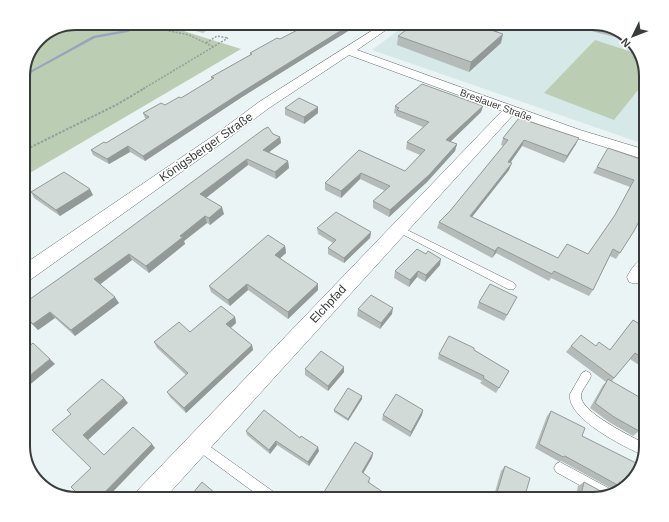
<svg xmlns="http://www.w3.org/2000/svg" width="669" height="522" font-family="Arial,sans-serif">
<rect width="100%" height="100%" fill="#ebf4f4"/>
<polygon fill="#d7e8e9" points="408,23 593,23 625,34 640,52 646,76 646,131 638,142 372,50"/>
<g fill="#bbcdb3">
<polygon points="76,23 158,23 241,49 23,177 23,72 41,36"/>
<polygon points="167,23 219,23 203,33"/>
<polygon points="595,40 641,55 646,80 614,120 544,93"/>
</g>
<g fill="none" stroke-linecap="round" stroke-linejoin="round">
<polygon fill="#99a4bb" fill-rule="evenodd" points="141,23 145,23 128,32 95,38 23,77 23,75 93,36 126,30"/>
<defs>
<g id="lane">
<polygon points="399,226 514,283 516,286 514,289 508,289 396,231 395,229"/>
<path d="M586,371L590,373L591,376C589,382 582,389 581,395C578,411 634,438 646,444L643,455C624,447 566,418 570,394L582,373Z"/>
<polygon points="198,438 278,495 280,499 263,499 194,448 192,444 194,440"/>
<polygon points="560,462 614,491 616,494 601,497 556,472 554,468 556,464"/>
</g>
<g id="street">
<polygon points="384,23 396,23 357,50 580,130 646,150 646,160 570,136 513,115 164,499 134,499 138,490 502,111 349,55 269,108 226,140 30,280 23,282 23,265 216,134 259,102"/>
<path d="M646,257C646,270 650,289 629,282L627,277C631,269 637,260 646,257Z"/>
</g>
</defs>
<use href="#lane" stroke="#666e6f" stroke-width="1"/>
<use href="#street" stroke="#666e6f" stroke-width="1"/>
<g stroke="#979e9e" stroke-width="1.5" stroke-dasharray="2 1.5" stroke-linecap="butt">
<polyline points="131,23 189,35 214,47"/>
<polyline points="206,43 217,36 228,38"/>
<polyline points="143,89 228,38"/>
</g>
<polyline stroke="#979e9e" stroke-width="2" stroke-dasharray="2.5 1.5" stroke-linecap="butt" points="23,151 116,105 145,88"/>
<use href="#lane" fill="#fff" fill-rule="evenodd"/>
<use href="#street" fill="#fff" fill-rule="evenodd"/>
</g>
<g fill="#b5bbb9">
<polygon points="572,23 593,23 625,34 631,41 571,26"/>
<polygon points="353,28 242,97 145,161 130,152 109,164 93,155 91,150 106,143 146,119 145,118 143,113 165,105 181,98 212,80 211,77 250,55 250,53 280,39"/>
<polygon points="497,32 501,43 469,72 397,45 398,36"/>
<polygon points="636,47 640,52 641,57 639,61 632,58"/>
<polygon points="395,106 483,106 481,112 450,142 457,144 455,151 427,182 389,217 373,208 373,201 385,191 360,179 341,198 325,190 325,183 359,150 405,171 420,155 406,149 407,142 423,127 396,116 396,114 394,113"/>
<polygon points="285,108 318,113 304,124 285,115"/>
<polygon points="273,134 280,137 281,143 269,152 288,161 289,168 276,179 248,165 206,198 224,214 210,225 207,223 184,241 185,244 149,273 132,260 100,284 119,303 75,336 55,318 38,330 23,316 23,304"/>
<polygon points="503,138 576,144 564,163 522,146 510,163 509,170 472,217 558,258 588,254 614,217 630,187 593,173 597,167 646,161 634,231 616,259 610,256 593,290 589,296 551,278 549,281 496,253 492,258 437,228 439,222 450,211 504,146 501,145"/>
<polygon points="31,192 93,195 60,216 34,198"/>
<polygon points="317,228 371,232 370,238 344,263 328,254 328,248 333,243 318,234"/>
<polygon points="285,246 286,253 280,258 318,290 288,319 248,290 230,306 211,292 209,286"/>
<polygon points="440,265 425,282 417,277 409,287 394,278 395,271"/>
<polygon points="479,302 514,303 504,321 477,308"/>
<polygon points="358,309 392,314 380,329 357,316"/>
<polygon points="235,317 236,323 231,328 252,345 253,350 186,413 170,397 167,392 186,375 157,348 154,342 190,332"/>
<polygon points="633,320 645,327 646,324 646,370 630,359 612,381 639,431 633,436 609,422 590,408 603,385 606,382 566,352 571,346 596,346 610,350"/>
<polygon points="474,350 509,371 496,393 480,383 482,381 438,359 439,354"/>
<polygon points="344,367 344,372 328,391 305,375 305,369"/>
<polygon points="362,396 362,399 348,421 334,412 334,410"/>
<polygon points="423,410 422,415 410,437 382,420 383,415"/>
<polygon points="551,411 582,436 632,481 618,492 561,461 558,461 535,448 547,416"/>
<polygon points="246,431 300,438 319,451 309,466 277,445 270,454 247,435"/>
<polygon points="373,453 372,458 363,473 370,482 369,483 393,499 329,499 325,496 324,492"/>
<polygon points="505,466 524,499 493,499 501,471"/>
<polygon points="584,482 606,494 593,499 575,499 578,486"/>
</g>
<g fill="#939996">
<polygon points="353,23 353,28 242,97 145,161 143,156 242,92"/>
<polygon points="499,23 507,23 489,39 491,30"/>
<polygon points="503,34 501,43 469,72 471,62"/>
<polygon points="483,106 481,112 445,147 446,140"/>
<polygon points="318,107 318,113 304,124 304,117"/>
<polygon points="280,137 281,143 264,156 263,150"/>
<polygon points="579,138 576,144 564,163 567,156"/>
<polygon points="524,140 522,146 506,169 508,162"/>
<polygon points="457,144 455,151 427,182 389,217 390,210"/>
<polygon points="128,146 130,152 109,164 107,159"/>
<polygon points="247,159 248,165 202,201 200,194"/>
<polygon points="288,161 289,168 276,179 275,172"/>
<polygon points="512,163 509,170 468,222 470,216"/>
<polygon points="361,173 360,179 341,198 341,191"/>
<polygon points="90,189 93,195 60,216 56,210"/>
<polygon points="222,207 224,214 210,225 209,218"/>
<polygon points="205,216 207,223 184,241 185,244 149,273 146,266 180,236"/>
<polygon points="371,232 370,238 344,263 344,258"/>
<polygon points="285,246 286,253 276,262 275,255"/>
<polygon points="498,247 496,253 492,258 495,251"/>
<polygon points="129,254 132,260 98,286 94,279"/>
<polygon points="441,259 440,265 425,282 426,275"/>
<polygon points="418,271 417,277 409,287 410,280"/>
<polygon points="247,284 248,290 230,306 228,300"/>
<polygon points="318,284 318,290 288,319 288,312"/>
<polygon points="115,297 119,303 75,336 71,330"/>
<polygon points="393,308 392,314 380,329 381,323"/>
<polygon points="50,312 55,318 38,330 33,324"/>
<polygon points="235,317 236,323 228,330 226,324"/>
<polygon points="252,345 253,350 186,413 184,408"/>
<polygon points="50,359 55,364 27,387 23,383 23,381"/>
<polygon points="344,367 344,372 328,391 328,386"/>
<polygon points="362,396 362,399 348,421 348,419"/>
<polygon points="124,398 128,403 88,440 83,435"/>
<polygon points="423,410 422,415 410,437 411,432"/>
<polygon points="276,441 277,445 270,454 269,450"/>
<polygon points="152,444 155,448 106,499 98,499"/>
<polygon points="318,447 319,451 309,466 308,462"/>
<polygon points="373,453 372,458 361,477 362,472"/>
</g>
<g fill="#d2dad7" stroke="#939996">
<polygon points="311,23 353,23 242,92 143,156 128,146 107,159 91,150 104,142 106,143 149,117 143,113 161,103 165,105 179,97 181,98 214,78 211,77 252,54 250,53 277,38 280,39"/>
<polygon points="416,23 499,23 491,30 503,34 471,62 398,36"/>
<polygon points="422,84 483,106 446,140 457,144 429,175 390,210 373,201 390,186 361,173 341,191 325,183 359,150 405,171 425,150 407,142 429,122 397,110 399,108 395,106"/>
<polygon points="299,98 318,107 304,117 285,108"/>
<polygon points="519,118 579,138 567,156 524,140 508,162 512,163 470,216 558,258 567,244 588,254 615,215 634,180 597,167 608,148 646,161 646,208 634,231 620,253 613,249 593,290 554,271 552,274 498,247 495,251 439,222 450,211 508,140 503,138"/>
<polygon points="268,127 273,134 280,137 263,150 288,161 275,172 247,159 200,194 222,207 209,218 205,216 180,236 183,237 146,266 129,254 94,279 115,297 71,330 50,312 33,324 23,314 23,304 108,244 264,129"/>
<polygon points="64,172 90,189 56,210 31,192"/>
<polygon points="336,212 371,232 344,258 328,248 336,240 317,228"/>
<polygon points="268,235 285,246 275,255 318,284 288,312 247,284 228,300 209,286"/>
<polygon points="417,249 426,254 428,251 441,259 426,275 418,271 410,280 395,271"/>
<polygon points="490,284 517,297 507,315 479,302"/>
<polygon points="371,295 393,308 381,323 358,309"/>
<polygon points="221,306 235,317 226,324 252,345 184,408 167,392 188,373 154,342 179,322 190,332"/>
<polygon points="633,320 646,328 646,360 635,353 614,378 571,346 581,335 596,346 599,342 610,350"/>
<polygon points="449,336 474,348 474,350 509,371 499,388 483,378 484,376 439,354"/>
<polygon points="33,343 50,359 23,381 23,351"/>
<polygon points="321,351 344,367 328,386 305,369"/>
<polygon points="102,379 124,398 83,435 104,455 133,427 152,444 98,499 83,499 71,487 91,468 52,430 71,414 67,410"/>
<polygon points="608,379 646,401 646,415 639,431 614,417 595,403"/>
<polygon points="348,388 362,396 348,419 334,410"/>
<polygon points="396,394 423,410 411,432 383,415"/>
<polygon points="264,410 300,438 301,436 318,447 308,462 276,441 269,450 246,431"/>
<polygon points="551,411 585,428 582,436 636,463 632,481 623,488 565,456 563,457 539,444"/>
<polygon points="355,442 373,453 362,472 370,478 368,482 393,499 334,499 324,492"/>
<polygon points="505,466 530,478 524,499 495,499"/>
<polygon points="202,482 222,499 188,499"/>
<polygon points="584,482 606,494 618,492 616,494 593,499 580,499"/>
</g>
<g text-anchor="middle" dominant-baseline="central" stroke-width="3" stroke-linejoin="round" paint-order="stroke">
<g font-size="10" fill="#383c3c" stroke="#fff">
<text transform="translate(496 105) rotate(20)">Breslauer Straße</text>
</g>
<g font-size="12" fill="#383c3c" stroke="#fff">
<text transform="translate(206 147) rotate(-35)">Königsberger Straße</text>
<text transform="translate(328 304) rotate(-47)">Elchpfad</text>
</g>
</g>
<path d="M0 0H669V522H0ZM76 30H593A46 46 0 0 1 639 76V446A46 46 0 0 1 593 492H76A46 46 0 0 1 30 446V76A46 46 0 0 1 76 30Z" fill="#fff" fill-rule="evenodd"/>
<path fill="none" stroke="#383c3c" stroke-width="2" d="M76 30H593A46 46 0 0 1 639 76V446A46 46 0 0 1 593 492H76A46 46 0 0 1 30 446V76A46 46 0 0 1 76 30Z"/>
<g transform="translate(633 36) rotate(227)" stroke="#ffffff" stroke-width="3" paint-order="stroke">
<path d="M0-3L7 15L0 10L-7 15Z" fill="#383c3c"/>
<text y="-6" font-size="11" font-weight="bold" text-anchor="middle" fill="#383c3c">N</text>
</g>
</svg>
